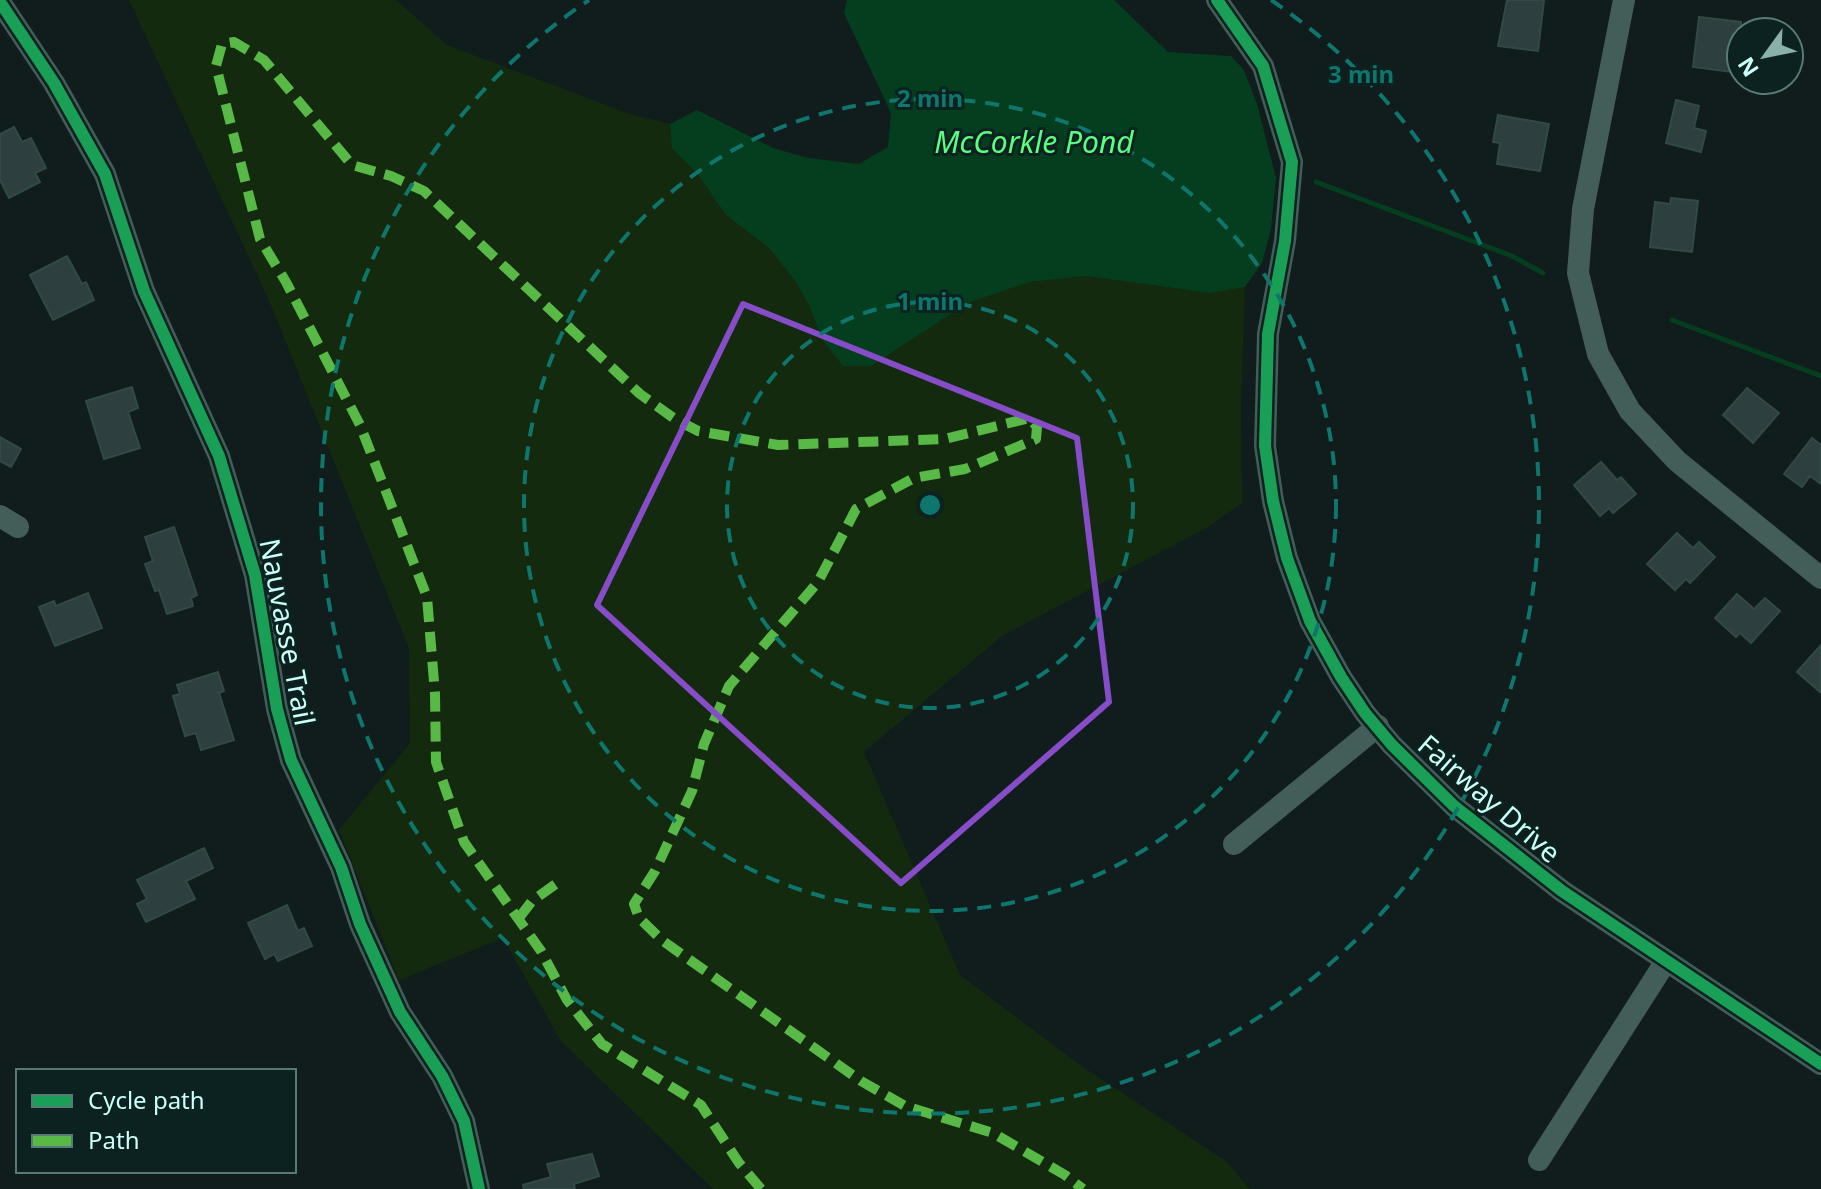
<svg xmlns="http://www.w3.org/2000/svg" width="1821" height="1189" font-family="'Noto Sans',sans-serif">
<rect width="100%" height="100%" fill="#101d1c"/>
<polygon fill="#142a0f" points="129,0 396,0 447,45 630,114 670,124 673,148 696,172 726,215 770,249 795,281 809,305 822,339 871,366 968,303 1030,282 1086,276 1210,293 1245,287 1241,404 1242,503 1208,527 1002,636 864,752 960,975 1077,1063 1227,1162 1250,1189 713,1189 561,1041 503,938 399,980 339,830 410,743 409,648 268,298"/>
<polygon fill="#053e1e" points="847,0 1114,0 1168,52 1231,56 1244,70 1257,104 1276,178 1271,229 1262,263 1245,287 1210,293 1086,276 1030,282 968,303 871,366 843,366 822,339 809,305 795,281 770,249 726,215 696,172 672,148 670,124 697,110 773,148 808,158 859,164 888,147 891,113 844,13"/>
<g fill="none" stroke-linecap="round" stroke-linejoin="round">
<g stroke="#053e1e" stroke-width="5">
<polyline points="1316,182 1512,256 1543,273"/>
<polyline points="1672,320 1821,376"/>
</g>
</g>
<g fill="#2d3f3e" stroke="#314947" stroke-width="2">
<polygon points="1507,0 1544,0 1538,51 1498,46"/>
<polygon points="1699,17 1741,22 1741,73 1693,67"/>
<polygon points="1676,100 1699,106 1694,128 1706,131 1701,152 1666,143"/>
<polygon points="1498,115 1549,124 1540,171 1497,164 1500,143 1493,142"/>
<polygon points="14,127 22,142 31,138 46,168 35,173 40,182 9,198 0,180 0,134"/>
<polygon points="1671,198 1698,201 1692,252 1650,247 1655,202 1670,204"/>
<polygon points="67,256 82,284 86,282 94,300 53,320 30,275"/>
<polygon points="132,387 138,408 128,412 140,448 104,459 86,401"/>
<polygon points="1747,388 1779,413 1753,443 1723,415"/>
<polygon points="0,437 21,449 11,467 0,461"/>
<polygon points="1812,438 1821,445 1821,484 1810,476 1802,487 1784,474"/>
<polygon points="1601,462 1617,480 1621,477 1636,494 1613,513 1609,508 1600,516 1574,485"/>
<polygon points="174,527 197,595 191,598 193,606 167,614 159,590 155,591 145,564 153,561 145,537"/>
<polygon points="1677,533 1693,548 1699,542 1715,557 1690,583 1686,579 1675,590 1647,564"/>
<polygon points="88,593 102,628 55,646 39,607 54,601 56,606"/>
<polygon points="1737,594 1754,609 1765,598 1780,611 1751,643 1740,633 1736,637 1715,618"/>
<polygon points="1821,645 1821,693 1797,672"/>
<polygon points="218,672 224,691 219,693 234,740 201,750 196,733 185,736 173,696 180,694 177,685"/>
<polygon points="204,848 213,868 186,881 195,899 146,922 137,904 147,899 137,880"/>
<polygon points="287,905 298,931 304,928 312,946 278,961 274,954 265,959 248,923"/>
<polygon points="592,1154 599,1176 574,1184 575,1189 524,1189 523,1185 551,1177 547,1164"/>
</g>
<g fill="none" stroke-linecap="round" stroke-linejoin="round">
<g stroke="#435e59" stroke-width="22">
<polyline points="1217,0 1263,66 1292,162 1285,241 1268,334 1265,446 1273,501 1287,558 1310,621 1341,677 1365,713 1392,745 1454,806 1562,891 1821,1064"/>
<polyline points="1624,0 1583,209 1578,273 1598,354 1630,411 1677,461 1821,578"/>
<polyline points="0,2 54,83 105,174 144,291 219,456 255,575 277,709 291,760 341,867 360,924 400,1012 442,1076 464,1121 479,1189"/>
<polyline points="0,516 18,527"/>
<polyline points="1234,844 1378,726"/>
<polyline points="1539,1160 1666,961"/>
</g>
<g stroke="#58b947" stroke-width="10" stroke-dasharray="20 10" stroke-linecap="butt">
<polyline points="519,918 532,901 560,881"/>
<polyline points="761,1189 739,1163 701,1105 602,1044 567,1000 541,951 464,842 436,762 435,694 427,597 360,425 286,282 260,239 216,66 222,44 234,42 264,60 352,165 391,176 424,191 640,394 675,419 698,431 778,445 945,439 1029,418 1037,427 1036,439 965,469 914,478 856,509 818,582 729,686 704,744 692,791 655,871 634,904 639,918 663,941 861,1081 905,1106 993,1133 1065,1175 1083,1189"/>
</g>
<defs>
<g id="cycleway">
<polyline points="1217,0 1263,66 1292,162 1285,241 1268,334 1265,446 1273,501 1287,558 1310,621 1341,677 1365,713 1392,745 1454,806 1562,891 1821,1064"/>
<polyline points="0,2 54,83 105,174 144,291 219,456 255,575 277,709 291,760 341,867 360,924 400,1012 442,1076 464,1121 479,1189"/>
</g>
</defs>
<use href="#cycleway" stroke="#0b2220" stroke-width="17"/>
<use href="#cycleway" stroke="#1a9f57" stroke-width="12"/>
</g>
<path fill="none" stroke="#874cc8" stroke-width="6" stroke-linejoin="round" d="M743,304L1077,438L1109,702L901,883L597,605Z"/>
<g fill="none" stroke="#0f766e" stroke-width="4" stroke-dasharray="14 10">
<circle cx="930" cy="505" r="203"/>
<circle cx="930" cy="505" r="406"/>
<path d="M1271 0A609 609 0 1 1 589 0"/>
</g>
<g text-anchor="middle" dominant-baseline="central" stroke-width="6" stroke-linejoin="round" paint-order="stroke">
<g font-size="28" fill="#cbfff9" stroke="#0b2220">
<text transform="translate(288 632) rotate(79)">Nauvasse Trail</text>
<text transform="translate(1490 798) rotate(41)">Fairway Drive</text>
</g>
<g font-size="30" font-style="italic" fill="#59ff81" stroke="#0b2220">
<text x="1034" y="141">McCorkle Pond</text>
</g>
</g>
<circle cx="930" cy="505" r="12" fill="#0f766e" stroke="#0b2220" stroke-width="4"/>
<g font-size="24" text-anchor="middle" font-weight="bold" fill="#0f766e" stroke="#0b2220" stroke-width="6" stroke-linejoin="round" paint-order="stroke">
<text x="1361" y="83">3 min</text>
<text x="930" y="107">2 min</text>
<text x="930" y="310">1 min</text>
</g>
<rect x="16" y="1069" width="280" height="104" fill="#0b2220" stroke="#587a77" stroke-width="2"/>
<rect x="32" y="1095" width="40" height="12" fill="#1a9f57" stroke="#587a77" stroke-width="2"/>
<text x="88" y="1109" font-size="24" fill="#cbfff9">Cycle path</text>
<rect x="32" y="1135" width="40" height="12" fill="#58b947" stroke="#587a77" stroke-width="2"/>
<text x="88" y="1149" font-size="24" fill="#cbfff9">Path</text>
<g transform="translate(1765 56) rotate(237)"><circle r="38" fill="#0b2220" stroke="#587a77" stroke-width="2"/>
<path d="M0-6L14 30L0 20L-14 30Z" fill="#8ab0ac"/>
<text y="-12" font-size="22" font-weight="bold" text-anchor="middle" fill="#cbfff9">N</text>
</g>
</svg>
